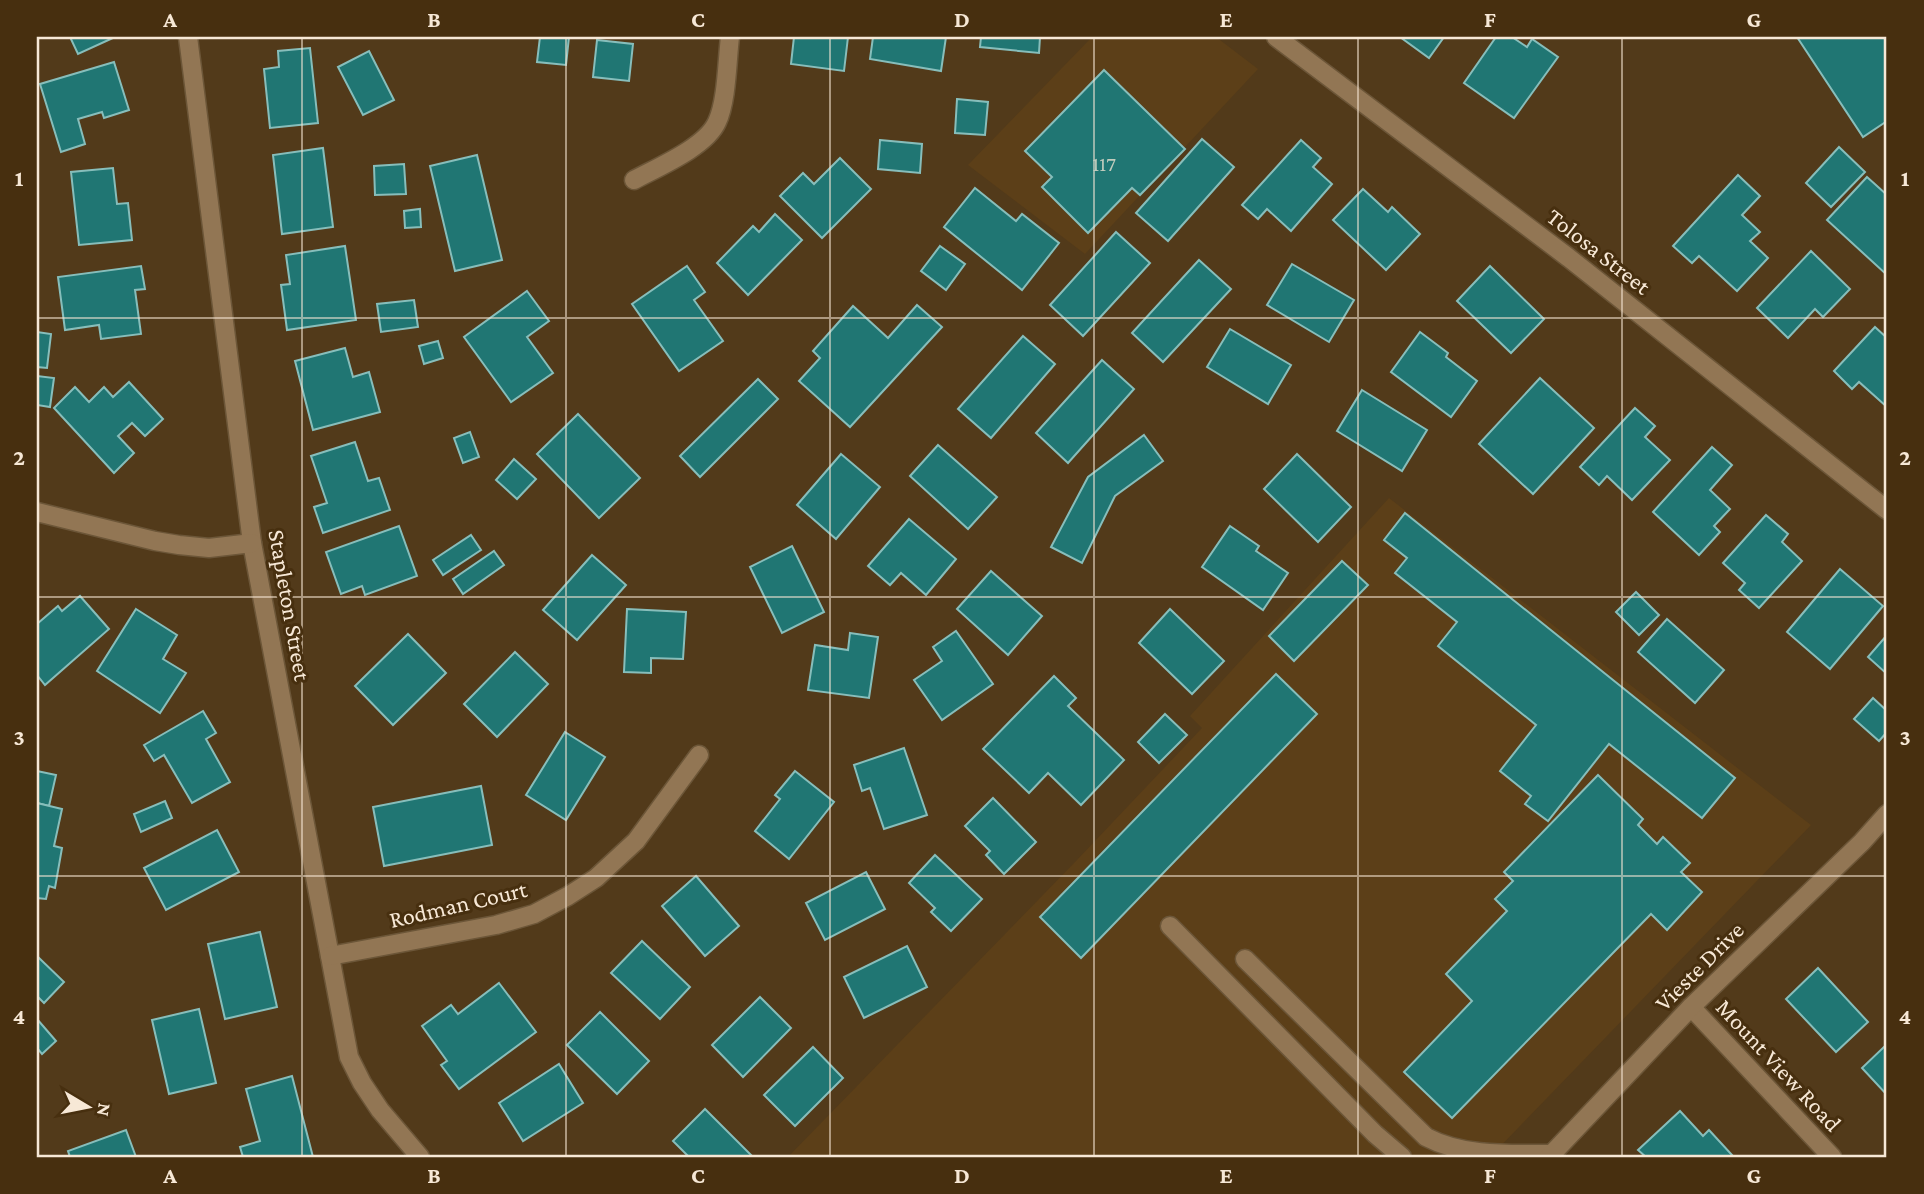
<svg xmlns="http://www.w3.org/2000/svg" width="1924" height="1194" font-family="'Crimson Pro',serif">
<rect width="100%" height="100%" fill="#523a1a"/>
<g fill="#5c3f18">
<polygon points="1092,37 1216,37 1258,69 1085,254 968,165"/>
<polygon points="1389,498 1811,825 1490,1157 788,1157 1077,860 1202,728 1190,716"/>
</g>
<g fill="#207673" stroke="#87bebb" stroke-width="2">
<polygon points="70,37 115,37 78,54"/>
<polygon points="540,37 569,37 566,65 537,62"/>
<polygon points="794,37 848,37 844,71 791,64"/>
<polygon points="873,37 946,37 941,71 870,59"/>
<polygon points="981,37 1040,37 1039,53 980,47"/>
<polygon points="1400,37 1444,37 1429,58"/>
<polygon points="1496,37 1512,37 1527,47 1532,39 1558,57 1514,118 1464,83"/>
<polygon points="1797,37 1887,37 1887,121 1863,137"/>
<polygon points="597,40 633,44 629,81 593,77"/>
<polygon points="310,48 318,123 270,128 264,69 279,67 278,51"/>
<polygon points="369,51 394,100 363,115 338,67"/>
<polygon points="114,62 129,110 104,118 102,112 78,119 85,144 61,152 40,84"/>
<polygon points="1104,70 1185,149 1140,195 1132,188 1088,233 1042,187 1052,177 1025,151"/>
<polygon points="957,99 988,102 985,135 955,133"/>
<polygon points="1202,139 1234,167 1168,241 1136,213"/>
<polygon points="880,140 922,144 920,173 878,169"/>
<polygon points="1301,140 1321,158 1313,167 1332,184 1291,231 1267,209 1258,219 1242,205"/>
<polygon points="1839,147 1865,172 1831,207 1806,183"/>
<polygon points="323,148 333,227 282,234 273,155"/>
<polygon points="477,155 502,260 455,271 430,166"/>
<polygon points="840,158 871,189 822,238 780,196 803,173 814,184"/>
<polygon points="404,164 406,194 375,195 374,166"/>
<polygon points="113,168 117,204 128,203 132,240 79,245 71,172"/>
<polygon points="1738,175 1760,196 1742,215 1760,232 1750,241 1768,258 1737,291 1699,256 1692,263 1673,246"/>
<polygon points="1867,177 1887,195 1887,275 1827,220"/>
<polygon points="975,188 1016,221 1022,214 1059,243 1022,290 944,227"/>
<polygon points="1363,189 1388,212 1392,207 1420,234 1386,270 1333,220"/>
<polygon points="420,209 421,227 405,228 404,211"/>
<polygon points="775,214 802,240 748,295 717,263 753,226 759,232"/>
<polygon points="1116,232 1150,263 1083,336 1050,305"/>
<polygon points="345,246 356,320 287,330 281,285 290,284 286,255"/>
<polygon points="940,246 965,264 946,290 921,271"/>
<polygon points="1811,251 1850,289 1823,317 1815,309 1788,338 1757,308"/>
<polygon points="1199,260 1231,289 1163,362 1132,333"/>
<polygon points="1292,264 1354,300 1329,342 1267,305"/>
<polygon points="141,266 145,289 135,290 141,334 101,339 99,325 65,330 58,277"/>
<polygon points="687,266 705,292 694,300 723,341 679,371 632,304"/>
<polygon points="1490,266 1544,319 1511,353 1457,301"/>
<polygon points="527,291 549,321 527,337 553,373 511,402 464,337"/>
<polygon points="414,300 418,327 381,332 377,304"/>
<polygon points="917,305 942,327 850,427 799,381 820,358 813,351 853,306 888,338"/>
<polygon points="1875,327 1887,338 1887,407 1859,382 1852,389 1834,371"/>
<polygon points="1230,329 1291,365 1268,404 1207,367"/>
<polygon points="37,332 51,334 47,368 37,367"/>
<polygon points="1420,332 1448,353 1446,357 1477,381 1451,417 1391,372"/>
<polygon points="1023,336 1055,364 991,438 958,409"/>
<polygon points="438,341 443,358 424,364 419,346"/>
<polygon points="345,348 353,377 369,372 380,412 313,430 295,361"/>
<polygon points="1102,360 1134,389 1068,463 1036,433"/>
<polygon points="37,376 54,378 50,407 37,405"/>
<polygon points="1540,378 1594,428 1533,494 1479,444"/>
<polygon points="758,379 778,399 700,477 680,456"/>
<polygon points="129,382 163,419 145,436 132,423 118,436 134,453 114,473 54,408 75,387 89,402 104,387 113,397"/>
<polygon points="1362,390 1427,430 1402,471 1337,431"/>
<polygon points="1635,408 1655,426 1645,437 1670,460 1632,500 1607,476 1599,485 1580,467"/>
<polygon points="578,414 640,478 599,518 537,454"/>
<polygon points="470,432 479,457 463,463 454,438"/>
<polygon points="1144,435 1163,461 1115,496 1082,563 1051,547 1088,477"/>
<polygon points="355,442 368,481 379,478 390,510 323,533 314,507 327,503 311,456"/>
<polygon points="938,445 997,497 968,529 910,476"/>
<polygon points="1712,447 1732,465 1710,490 1730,509 1714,526 1720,532 1699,555 1653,512"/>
<polygon points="841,454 880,487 836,539 797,505"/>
<polygon points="1297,454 1351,507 1318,542 1264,489"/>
<polygon points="514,459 536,479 517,499 496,480"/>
<polygon points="1405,513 1735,778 1702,818 1609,744 1548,821 1525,804 1531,796 1500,771 1536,725 1438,646 1457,622 1395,573 1407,558 1384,540"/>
<polygon points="1766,515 1788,534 1782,542 1802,561 1759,608 1739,590 1745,583 1723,563"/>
<polygon points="909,519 956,559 926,595 901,573 890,585 868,566"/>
<polygon points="399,526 417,576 365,595 362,586 341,594 326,552"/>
<polygon points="1230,526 1259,546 1256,551 1288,573 1263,610 1202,567"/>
<polygon points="471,535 481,550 443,575 433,560"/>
<polygon points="792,546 824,612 782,633 750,567"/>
<polygon points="494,551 504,565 463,594 453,579"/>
<polygon points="592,555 626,585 577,640 543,610"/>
<polygon points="1342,561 1368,585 1294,661 1269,636"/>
<polygon points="1840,569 1883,606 1830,669 1787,632"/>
<polygon points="991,571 1042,616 1008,655 957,609"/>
<polygon points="1636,592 1659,615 1639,635 1616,612"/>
<polygon points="80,596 109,629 45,685 37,675 37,624 58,606 62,611"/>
<polygon points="136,609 177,635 163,659 186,673 160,713 97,671"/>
<polygon points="627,609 686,612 683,659 651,658 651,673 624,672"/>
<polygon points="1170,609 1224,661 1192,694 1139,643"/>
<polygon points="1667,619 1724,670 1695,703 1638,652"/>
<polygon points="956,631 993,684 942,720 914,680 942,661 933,647"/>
<polygon points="850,633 878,637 869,698 808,690 815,645 848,650"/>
<polygon points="408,634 446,673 393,725 355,686"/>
<polygon points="1887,635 1887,674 1868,657"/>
<polygon points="515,652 548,684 497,737 464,704"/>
<polygon points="1276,674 1317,714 1081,958 1040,917"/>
<polygon points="1054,676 1076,698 1068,706 1124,760 1081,805 1048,773 1029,793 983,749"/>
<polygon points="1873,698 1887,711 1887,732 1879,741 1854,719"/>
<polygon points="203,711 216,733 206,739 230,782 192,803 164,755 154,761 144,745"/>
<polygon points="1165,714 1187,735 1159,763 1138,742"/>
<polygon points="565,732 605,757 566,820 526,795"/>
<polygon points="904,748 927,815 884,829 870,788 862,791 854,765"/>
<polygon points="37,771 56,775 49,806 37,803"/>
<polygon points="795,771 834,802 789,859 755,831 780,799 775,795"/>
<polygon points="1598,775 1643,819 1638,825 1657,844 1663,837 1690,863 1681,872 1702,892 1667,930 1651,914 1452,1118 1404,1072 1472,1001 1446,974 1507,911 1495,899 1513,881 1504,872"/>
<polygon points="481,786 492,845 384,866 373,807"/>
<polygon points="993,798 1036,842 1004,874 986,855 990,851 965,826"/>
<polygon points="165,801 172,818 141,832 134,814"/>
<polygon points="37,803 62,809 54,846 62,848 55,888 49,886 46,899 37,898"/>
<polygon points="217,830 239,872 166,910 144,868"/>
<polygon points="935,855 982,899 951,931 931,912 935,908 909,883"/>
<polygon points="866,872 885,909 825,940 806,903"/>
<polygon points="696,876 739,926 705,956 662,906"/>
<polygon points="260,932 277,1007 225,1019 208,944"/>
<polygon points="642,941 690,987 660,1019 611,973"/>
<polygon points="907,946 927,987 864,1018 844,977"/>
<polygon points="37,956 64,982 44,1003 37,996"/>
<polygon points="1818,968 1868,1022 1836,1052 1786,999"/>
<polygon points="499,983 536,1032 459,1089 441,1065 447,1061 422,1026 451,1005 458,1014"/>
<polygon points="760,997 791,1028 743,1077 712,1045"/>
<polygon points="199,1009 216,1083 169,1094 152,1020"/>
<polygon points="600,1012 649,1061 617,1094 567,1045"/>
<polygon points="37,1019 56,1041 42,1054 37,1048"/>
<polygon points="1887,1044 1887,1095 1862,1068"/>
<polygon points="813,1047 843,1078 795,1126 764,1095"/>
<polygon points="559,1064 583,1103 523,1141 499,1103"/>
<polygon points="292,1076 313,1157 243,1157 240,1147 260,1141 246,1089"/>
<polygon points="705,1109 753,1157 689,1157 673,1141"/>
<polygon points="1680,1111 1703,1136 1709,1130 1732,1155 1730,1157 1646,1157 1638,1150"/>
<polygon points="126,1130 136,1157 70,1157 68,1151"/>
</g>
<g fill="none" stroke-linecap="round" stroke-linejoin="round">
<defs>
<g id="minor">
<polyline points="188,37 252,543 349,1057 362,1083 380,1110 420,1157"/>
<polyline points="1276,37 1569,258 1887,510"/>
<path d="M634,180C658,167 706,147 717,122C727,101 727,61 730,37"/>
<polyline points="37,512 155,541 179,545 209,548 252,543"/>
<polyline points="1170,926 1375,1134 1402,1157"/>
<polyline points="330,956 496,925 534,914 568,896 596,878 636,841 699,755"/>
<path d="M1245,959L1426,1137C1464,1157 1510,1154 1552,1154"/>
<polyline points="1691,1007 1832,1157"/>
<polyline points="1549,1157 1691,1007 1862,842 1887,814"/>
</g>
</defs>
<use href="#minor" stroke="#6c5638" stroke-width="21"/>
<use href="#minor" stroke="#927654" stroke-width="18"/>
</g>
<path fill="none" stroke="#f7e8d6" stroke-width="2" stroke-opacity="0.55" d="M302,37V1157M566,37V1157M830,37V1157M1094,37V1157M1358,37V1157M1622,37V1157M37,318H1887M37,597H1887M37,876H1887"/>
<g text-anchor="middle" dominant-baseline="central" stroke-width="6" stroke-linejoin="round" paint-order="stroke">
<g font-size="21" fill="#c1ccbd">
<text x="1104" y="164">117</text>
</g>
<g font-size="24" fill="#f7e8d6" stroke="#472f0f">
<text transform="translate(1599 251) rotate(38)">Tolosa Street</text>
<text transform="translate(290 605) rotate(80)">Stapleton Street</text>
<text transform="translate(458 904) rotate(-13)">Rodman Court</text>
<text transform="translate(1699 966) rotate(-45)">Vieste Drive</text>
<text transform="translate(1779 1065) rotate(47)">Mount View Road</text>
</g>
</g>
<rect width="1924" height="1194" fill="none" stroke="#472f0f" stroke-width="77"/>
<g transform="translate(88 1107) rotate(100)" stroke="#472f0f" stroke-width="5" paint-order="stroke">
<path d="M0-5L12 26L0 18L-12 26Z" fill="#f7e8d6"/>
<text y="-10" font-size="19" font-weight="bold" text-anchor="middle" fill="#f7e8d6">N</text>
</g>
<rect x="38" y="38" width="1847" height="1118" fill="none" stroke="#f7e8d6" stroke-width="2.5"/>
<g font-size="23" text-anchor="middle" font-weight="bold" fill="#f7e8d6">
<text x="170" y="27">A</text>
<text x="434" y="27">B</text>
<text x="698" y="27">C</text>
<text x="962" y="27">D</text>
<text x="1226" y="27">E</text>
<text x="1490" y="27">F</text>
<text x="1754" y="27">G</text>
<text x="19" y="186">1</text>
<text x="1905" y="186">1</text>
<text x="19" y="465">2</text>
<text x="1905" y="465">2</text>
<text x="19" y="745">3</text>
<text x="1905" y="745">3</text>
<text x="19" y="1024">4</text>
<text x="1905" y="1024">4</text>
<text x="170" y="1183">A</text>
<text x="434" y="1183">B</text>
<text x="698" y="1183">C</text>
<text x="962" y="1183">D</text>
<text x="1226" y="1183">E</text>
<text x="1490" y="1183">F</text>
<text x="1754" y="1183">G</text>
</g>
</svg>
